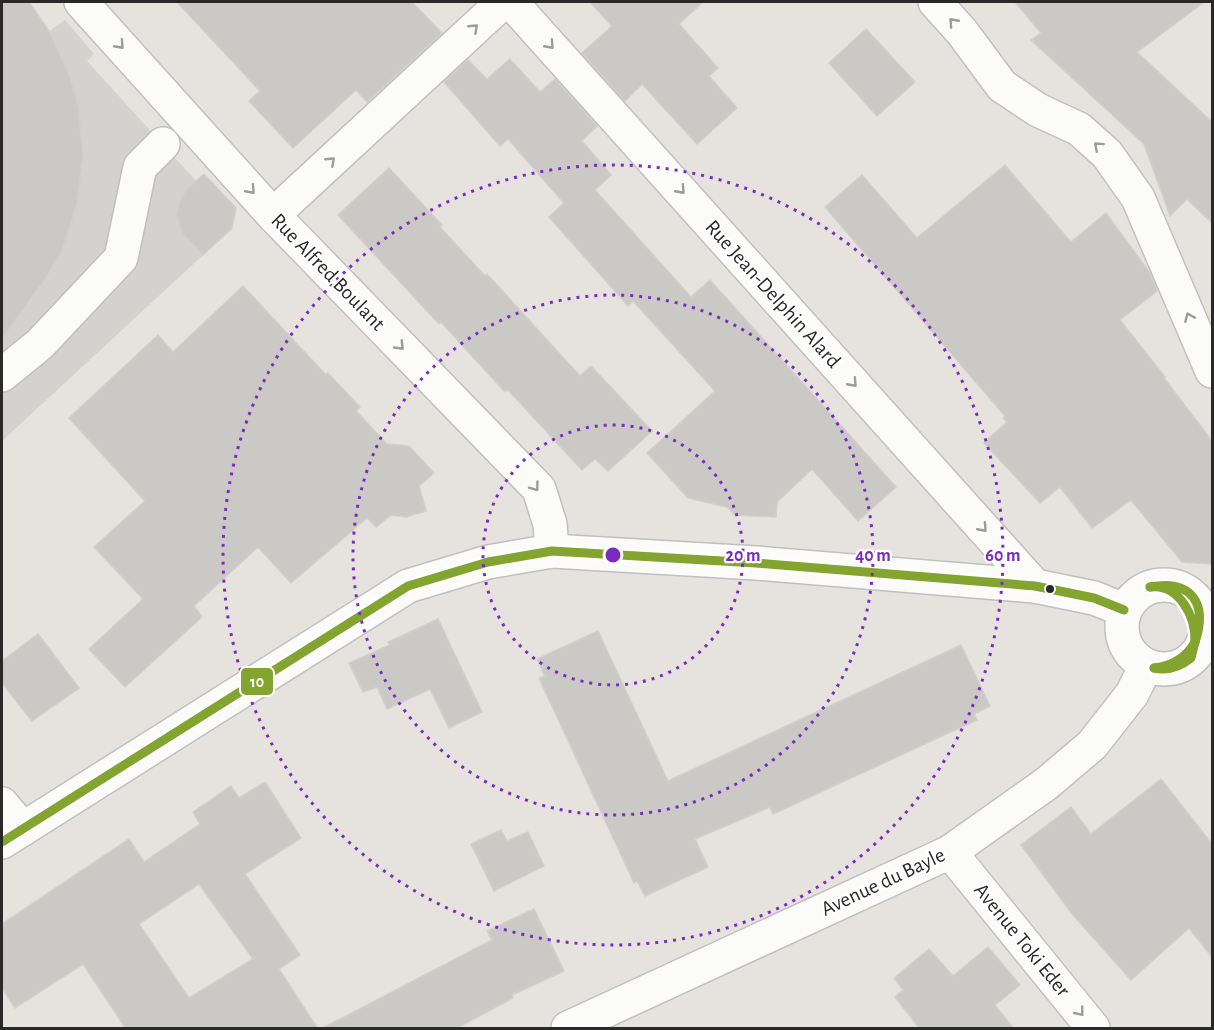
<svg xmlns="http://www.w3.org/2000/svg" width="1214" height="1030" font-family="'Alegreya Sans',sans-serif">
<rect width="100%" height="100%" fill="#e6e3df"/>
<polygon fill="#d4d1ce" points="65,20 94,54 87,61 196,181 186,190 180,201 177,214 184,235 203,255 2,441 2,331 28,304 47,278 62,250 77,203 83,155 78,106 69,75 49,31"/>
<g fill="#cbc9c6" stroke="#d1cecb" stroke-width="1.5" fill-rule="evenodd">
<polygon points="2,2 29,2 49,31 69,75 74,91 78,106 83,155 77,203 62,250 46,278 2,338"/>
<polygon points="177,2 412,2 442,33 367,102 356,90 293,148 249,101 260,91"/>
<polygon points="590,2 703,2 679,24 718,68 709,76 737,108 697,144 642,84 625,101 582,53 612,26"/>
<polygon points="1015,2 1204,2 1137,52 1212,122 1212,223 1187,199 1170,216 1144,144 1031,40 1041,33"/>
<polygon points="866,29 915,82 877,116 829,63"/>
<polygon points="510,59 540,92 555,79 597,126 582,141 611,175 595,190 691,297 710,280 896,487 858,521 812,469 777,502 776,517 735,515 727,507 688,498 647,453 715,391 633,301 628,306 549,217 564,203 508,139 500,146 444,82 468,60 487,79"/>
<polygon points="1005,165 1071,242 1106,213 1150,273 1157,291 1120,320 1165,377 1164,378 1212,441 1212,564 1182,562 1131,500 1092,528 1060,487 1040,503 984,443 1007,422 1003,418 1005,416 825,207 862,175 917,238"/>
<polygon points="389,168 442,225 440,227 485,276 487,274 580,376 591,366 652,431 608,471 595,459 582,470 508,390 505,392 441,322 439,324 338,215"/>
<polygon points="204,174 236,208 232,228 203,255 184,235 180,228 177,214 180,201 186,190"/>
<polygon points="243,286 326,375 328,373 360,407 356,411 387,444 409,446 434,473 419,486 426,511 406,517 391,515 376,527 367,518 291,583 258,547 194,606 202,617 125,687 89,649 143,599 94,547 145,501 69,418 158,335 173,352"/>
<polygon points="438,619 482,712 449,728 430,689 387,709 377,687 363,692 349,663 390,645 388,642"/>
<polygon points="598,631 668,781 961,645 990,706 974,714 977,720 773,814 770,807 695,839 708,867 645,896 637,881 634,883 539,678 545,676 537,659"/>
<polygon points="38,634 79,688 32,721 2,683 2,661"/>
<polygon points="1161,779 1212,844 1212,957 1189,928 1131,980 1073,915 1021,845 1071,807 1091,834"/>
<path d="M265,782L301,838L245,874L300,955L279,969L318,1029H126L83,964L15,1008L2,988V924L129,839L144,862L200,824L193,812L231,786L239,798ZM199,884L253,959L189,998L139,924Z"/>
<polygon points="501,830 507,841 528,832 544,866 494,891 471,844"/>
<polygon points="534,909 564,971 512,995 513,998 455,1029 321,1029 492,940 487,931"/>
<polygon points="988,947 1020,985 995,1005 1014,1029 920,1029 895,997 903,990 894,978 929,949 953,976"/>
</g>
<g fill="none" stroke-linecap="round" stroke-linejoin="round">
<defs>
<g id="minor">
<polyline points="81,2 273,215 539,489 550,524 552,551"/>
<polyline points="511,2 1035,586"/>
<polyline points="935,2 962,32 1002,86 1038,110 1079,129 1107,154 1138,198 1212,371"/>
<polyline points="273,215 503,2"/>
<polyline points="2,375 40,344 121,258 140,167 163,144"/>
<circle cx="1164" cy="627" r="42"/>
<polyline points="2,804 23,829"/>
<polyline points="2,842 408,586 488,562 552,551 756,563 1035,586 1094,598 1124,610"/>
<polyline points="950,852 1093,1028"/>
<polyline points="568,1028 950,852 1046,784 1092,745 1132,694 1146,666"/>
</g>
</defs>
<use href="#minor" stroke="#c1c0c0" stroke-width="36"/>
<use href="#minor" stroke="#fbfbfa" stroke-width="33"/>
<defs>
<g id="bus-1">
<path d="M1150,587C1192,579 1208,604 1195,642"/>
<path d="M1150,587C1179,583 1196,617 1195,642"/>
<path d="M1154,668C1168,671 1180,667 1191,658L1195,642"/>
<path d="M1154,668C1173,666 1186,658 1195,642"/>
<polyline points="2,842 408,586 488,562 552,551 756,563 1035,586 1094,598 1124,610"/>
</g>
</defs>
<use href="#bus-1" stroke="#fff" stroke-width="14"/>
<use href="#bus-1" stroke="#83a42f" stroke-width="9"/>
</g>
<defs><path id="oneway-chevron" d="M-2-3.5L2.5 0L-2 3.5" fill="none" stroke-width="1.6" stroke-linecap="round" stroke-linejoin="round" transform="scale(1.5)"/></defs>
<g stroke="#9c9c9c">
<use href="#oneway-chevron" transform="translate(953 22) rotate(-132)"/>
<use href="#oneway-chevron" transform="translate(474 28) rotate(-43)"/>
<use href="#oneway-chevron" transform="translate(120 45) rotate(48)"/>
<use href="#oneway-chevron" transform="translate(550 45) rotate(48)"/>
<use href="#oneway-chevron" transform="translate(1098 146) rotate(-138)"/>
<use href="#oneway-chevron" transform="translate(331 161) rotate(-43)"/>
<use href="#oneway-chevron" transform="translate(251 190) rotate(48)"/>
<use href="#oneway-chevron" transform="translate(681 190) rotate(48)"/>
<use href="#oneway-chevron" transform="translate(1189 317) rotate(-113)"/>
<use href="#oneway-chevron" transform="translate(400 346) rotate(46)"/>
<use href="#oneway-chevron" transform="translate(853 383) rotate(48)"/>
<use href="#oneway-chevron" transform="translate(535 487) rotate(54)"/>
<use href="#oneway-chevron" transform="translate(983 528) rotate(48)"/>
<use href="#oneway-chevron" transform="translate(1080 1012) rotate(51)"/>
</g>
<g fill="none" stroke="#7b2cbf" stroke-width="3" stroke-dasharray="3 6">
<circle cx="613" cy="555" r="130"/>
<circle cx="613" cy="555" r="260"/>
<circle cx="613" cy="555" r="390"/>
</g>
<circle fill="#292929" stroke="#fff" stroke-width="2" cx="1050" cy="589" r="5"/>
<g text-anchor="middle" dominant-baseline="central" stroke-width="4.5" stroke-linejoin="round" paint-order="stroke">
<g font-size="21" fill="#292929" stroke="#fff">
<text transform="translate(328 272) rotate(46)">Rue Alfred Boulant</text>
<text transform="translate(773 294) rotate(48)">Rue Jean-Delphin Alard</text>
<text transform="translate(883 882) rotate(-25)">Avenue du Bayle</text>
<text transform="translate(1022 940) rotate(51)">Avenue Toki Eder</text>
</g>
</g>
<circle cx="613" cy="555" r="9" fill="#7b2cbf" stroke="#fff" stroke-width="3"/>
<g font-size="18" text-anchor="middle" font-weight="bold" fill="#7b2cbf" stroke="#fff" stroke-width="4.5" stroke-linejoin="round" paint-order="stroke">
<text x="743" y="561">20 m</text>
<text x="873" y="561">40 m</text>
<text x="1003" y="561">60 m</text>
</g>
<rect stroke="#fff" stroke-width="2" x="240" y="667" width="34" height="29" rx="6" fill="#83a42f"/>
<g font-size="16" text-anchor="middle" font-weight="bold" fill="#fff">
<text x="257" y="687">10</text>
</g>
<rect width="1214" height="1030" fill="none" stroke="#292929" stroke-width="6"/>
</svg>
